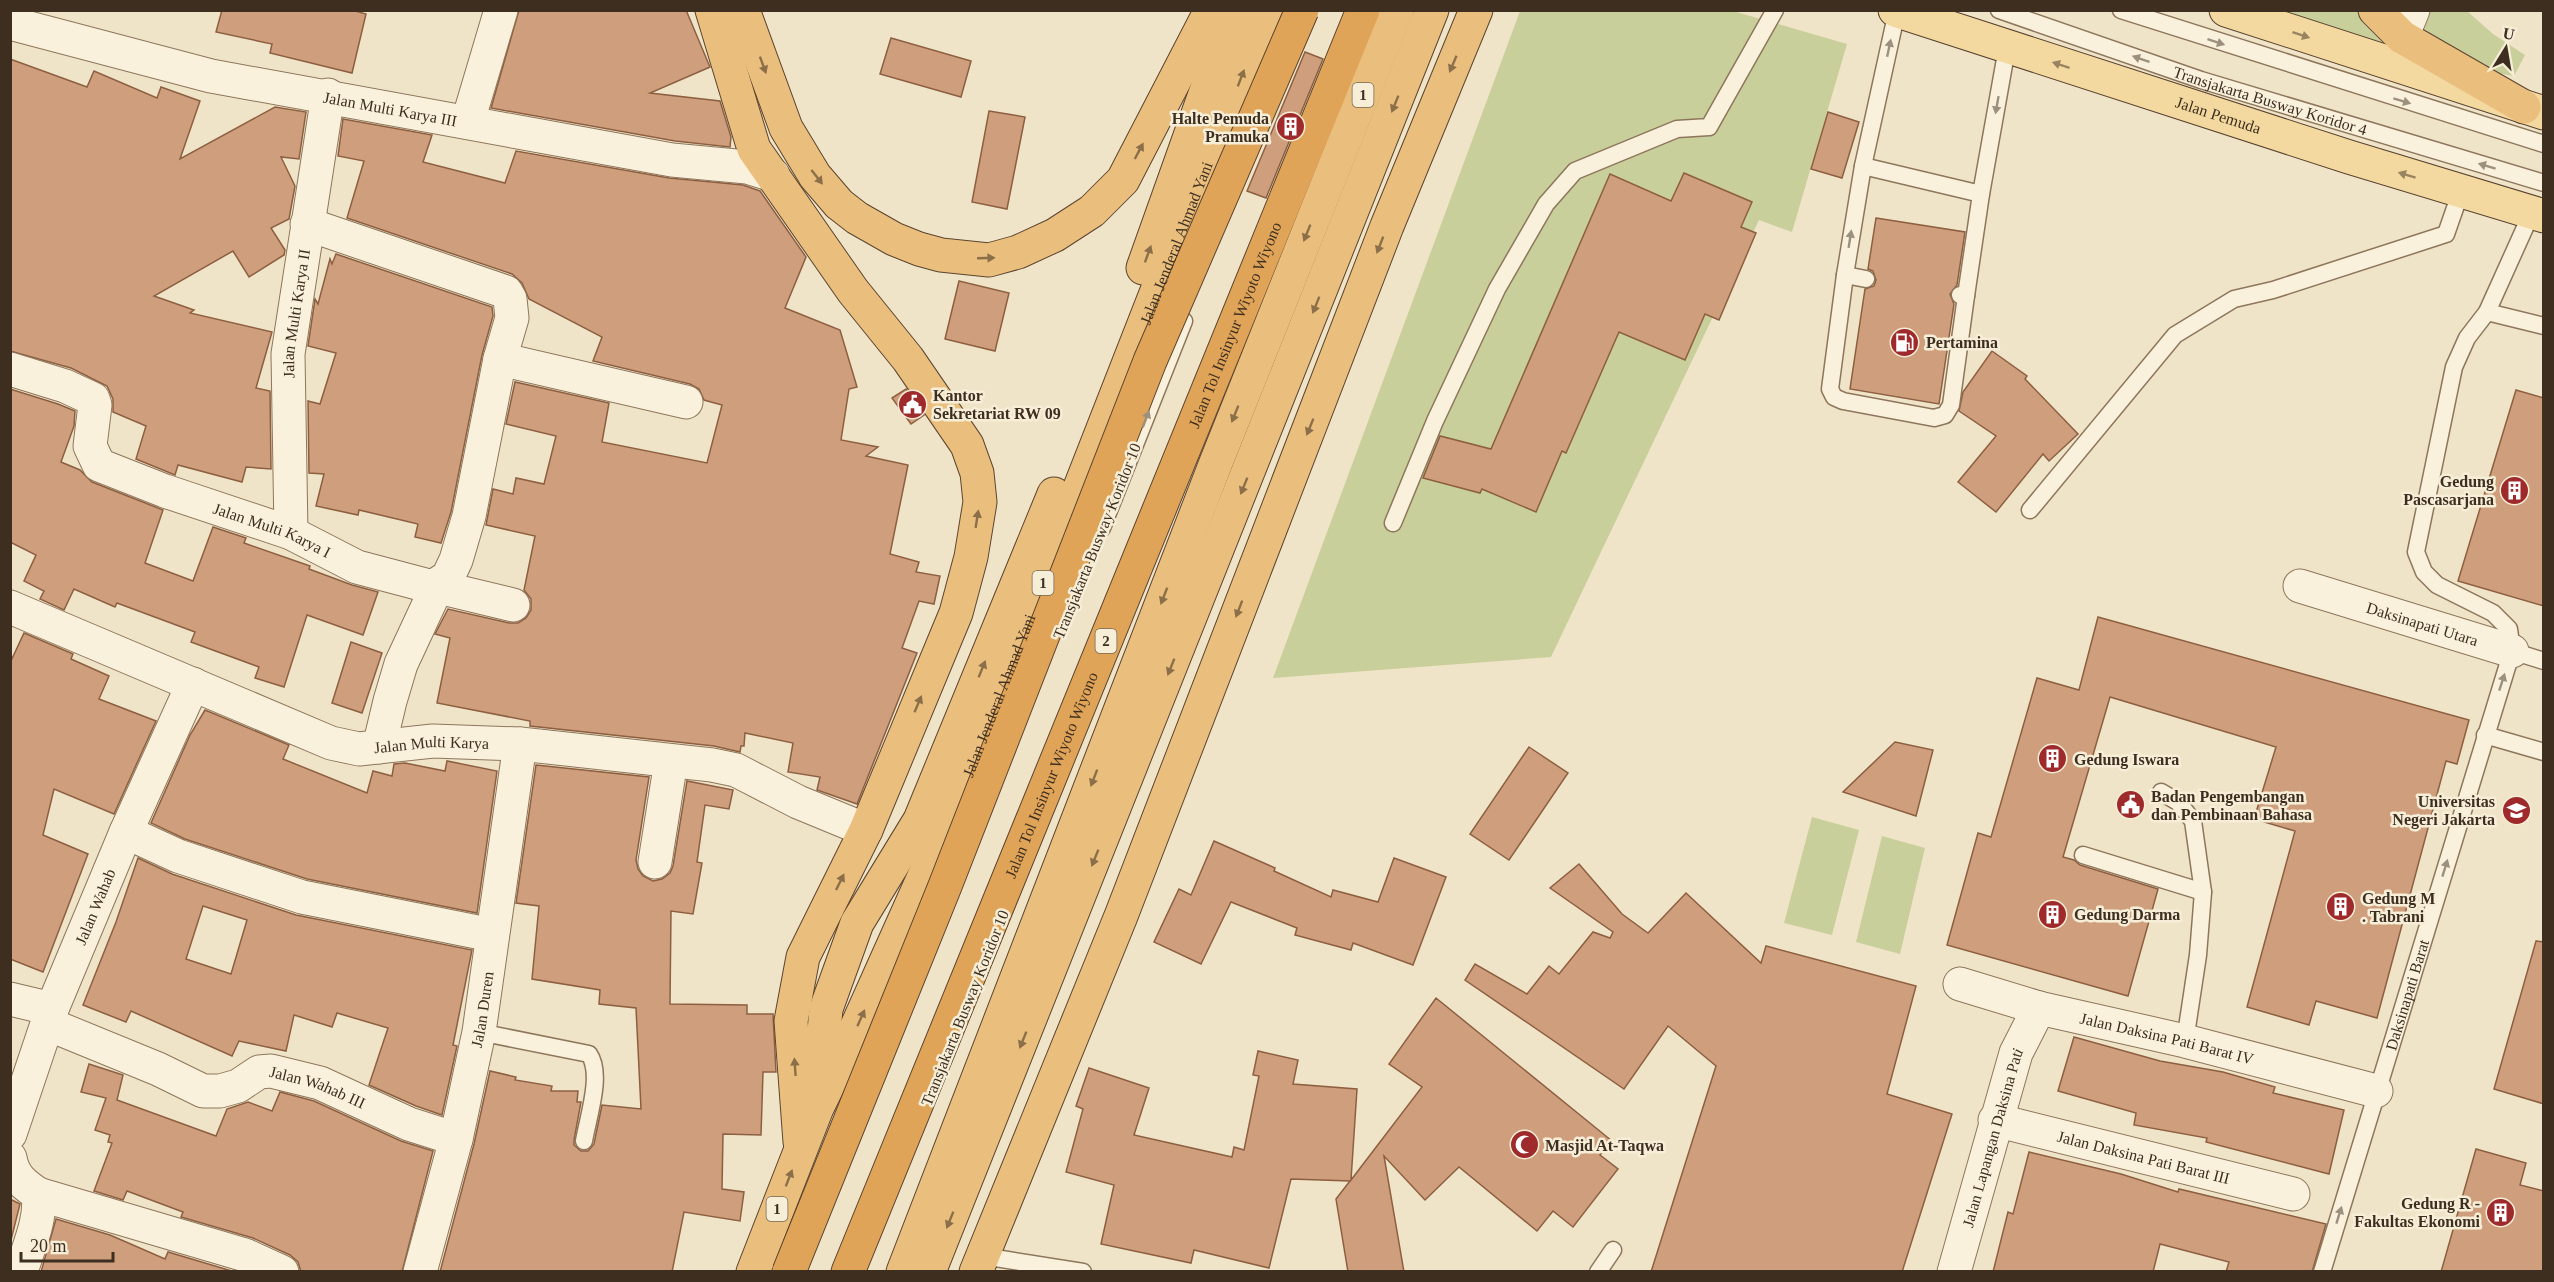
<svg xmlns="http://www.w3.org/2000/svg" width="2554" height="1282" font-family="Georgia,serif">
<rect width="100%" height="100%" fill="#f0e4c8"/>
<g fill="#c9cf9b">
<polygon points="1520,11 1733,11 1847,44 1792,232 1759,220 1551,657 1273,678"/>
<polygon points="2284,11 2467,11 2493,34 2525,55 2514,76 2410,58"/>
<polygon points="1812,817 1859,830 1832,935 1784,923"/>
<polygon points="1882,836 1925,848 1900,954 1856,942"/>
</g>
<g fill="#cf9f7d" stroke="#8d5f41" stroke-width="1.5" fill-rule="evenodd">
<polygon points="222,10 352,10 366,14 352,73 270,53 272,44 216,32"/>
<polygon points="519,10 686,10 710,67 650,93 720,101 731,137 730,147 675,141 491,108"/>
<polygon points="891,38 971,61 961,97 880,74"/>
<polygon points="1305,52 1323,59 1266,198 1247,191"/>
<polygon points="10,59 87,87 94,71 157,98 161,87 200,101 180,159 275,107 306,112 299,159 281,157 295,186 289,219 271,228 285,250 284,255 249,277 233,251 154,296 194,310 190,313 272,332 256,388 270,391 271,469 246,467 242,482 178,465 175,475 136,459 146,426 113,412 113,399 107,386 71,368 10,351"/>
<polygon points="989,111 1025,117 1007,209 972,202"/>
<polygon points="1828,112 1859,122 1842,178 1811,169"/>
<polygon points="343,119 432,135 423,162 505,183 516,151 669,178 743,185 760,191 806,257 785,308 840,330 857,387 849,389 841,440 878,447 866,456 908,465 890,554 919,562 916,572 940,576 934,604 919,601 902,648 917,653 857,804 817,790 820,777 788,772 793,743 745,733 744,746 741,746 740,752 714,746 530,726 530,721 437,703 450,638 435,634 448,609 509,623 518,623 526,618 531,610 531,599 524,590 535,536 486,525 493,489 513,494 516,478 544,484 556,436 506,424 515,382 609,403 602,442 707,463 722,405 704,400 699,389 690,384 593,361 602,337 529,299 522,283 512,274 347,218 364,161 338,156"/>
<polygon points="1684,173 1752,202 1741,227 1756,233 1719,320 1705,314 1685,360 1619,332 1566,453 1562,451 1536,512 1482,489 1480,493 1423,478 1440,436 1491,449 1610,174 1671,201"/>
<polygon points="1876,218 1965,232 1957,285 1950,294 1954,304 1939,404 1850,389 1865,289 1874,286 1876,280 1873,271 1868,269"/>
<polygon points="336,254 492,307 493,316 482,355 451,512 441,543 415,537 418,524 359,510 358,515 316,506 324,474 309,473 308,401 320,404 336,353 308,346 315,299 318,304 330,259 332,264"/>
<polygon points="959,281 1009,293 995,351 945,339"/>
<polygon points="1992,351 2027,376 2025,379 2078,434 2049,461 2043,454 1996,512 1958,482 1996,436 1959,411 1963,392"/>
<polygon points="10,389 58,404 75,411 74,426 61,462 80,470 92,482 163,510 145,563 193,581 213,527 246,538 244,543 310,566 309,569 352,585 378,592 363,635 307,615 284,687 255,678 259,667 191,642 195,632 117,603 115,607 74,589 64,610 40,599 44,591 24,581 36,555 10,542"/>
<polygon points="906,389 924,415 911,424 892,398"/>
<polygon points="2516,390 2544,398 2544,606 2458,581"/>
<polygon points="2098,617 2469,720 2457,764 2446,761 2377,1018 2316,1001 2309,1025 2247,1007 2295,831 2254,819 2276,747 2110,697 2063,857 2074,860 2080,865 2158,889 2128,996 1947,945 1978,833 1991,837 2037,678 2079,690"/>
<polygon points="24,633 73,654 71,659 109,676 99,699 156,721 114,814 54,789 43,835 88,854 43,972 10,959 10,663"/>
<polygon points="351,642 382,653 362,713 332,703"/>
<polygon points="205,710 289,745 283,759 367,793 373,771 392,776 394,764 405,763 445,771 447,761 497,771 477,913 307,879 185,839 151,823 190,735"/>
<polygon points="1895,742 1933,750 1916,816 1843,792"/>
<polygon points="1529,747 1568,773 1509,860 1470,834"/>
<polygon points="536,765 649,777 636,860 638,869 643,876 653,881 662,879 670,873 673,866 687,781 733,790 729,809 705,805 697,862 702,863 693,914 671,911 670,1004 747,1005 747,1014 773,1014 776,1072 763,1072 761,1135 723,1134 722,1189 744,1192 740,1221 684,1212 672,1272 440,1272 474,1144 490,1071 516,1077 515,1080 552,1086 551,1091 578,1091 577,1102 581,1102 574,1140 574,1145 581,1151 588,1151 594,1144 602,1105 641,1109 636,1008 599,1004 600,990 532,979 539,906 516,903"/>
<polygon points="1214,841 1275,868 1274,871 1331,897 1333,890 1378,902 1394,858 1446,877 1413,965 1353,943 1351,950 1295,935 1297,928 1231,902 1201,964 1154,942 1179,889 1191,895"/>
<path d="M138,858L172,874L296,915L472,950L453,1045L457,1046L442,1115L416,1106L369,1085L388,1028L337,1013L332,1027L294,1015L286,1051L239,1041L232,1056L131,1011L126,1022L83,1005L116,922ZM203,906L247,920L231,974L186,959Z"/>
<polygon points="1579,864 1622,914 1648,933 1686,893 1761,963 1766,946 1916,986 1887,1094 1952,1114 1902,1272 1651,1272 1716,1066 1668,1026 1624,1089 1465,980 1475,964 1527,994 1549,966 1559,974 1593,932 1610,938 1613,932 1550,888"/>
<polygon points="2536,941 2544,942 2544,1104 2494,1089"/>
<polygon points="1436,998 1612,1141 1600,1155 1618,1169 1573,1227 1553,1211 1537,1231 1459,1167 1425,1200 1384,1156 1404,1272 1348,1272 1336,1199 1350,1181 1291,1179 1269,1268 1194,1250 1191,1263 1101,1244 1114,1185 1066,1172 1083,1109 1076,1106 1089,1068 1149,1088 1134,1135 1232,1157 1234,1147 1244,1150 1259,1076 1253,1075 1258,1051 1298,1060 1293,1084 1357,1089 1351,1180 1422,1087 1389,1064"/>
<polygon points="2074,1037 2160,1061 2223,1072 2275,1087 2273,1093 2344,1110 2329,1174 2206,1142 2207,1138 2134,1125 2136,1113 2058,1091"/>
<polygon points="89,1064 123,1075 117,1100 216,1136 227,1109 248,1102 272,1111 280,1092 314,1101 401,1141 433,1151 402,1272 301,1272 298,1262 290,1255 253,1238 181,1217 183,1212 127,1191 123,1200 94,1191 112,1143 108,1142 110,1135 95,1130 106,1098 81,1092"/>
<polygon points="2476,1149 2526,1163 2520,1185 2544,1191 2544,1272 2441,1272"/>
<polygon points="2029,1152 2121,1174 2178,1192 2179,1189 2326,1224 2312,1272 2226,1272 2229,1262 2160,1244 2153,1272 1993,1272 2008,1212 2013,1214"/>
<polygon points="10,1199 20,1204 10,1244"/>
<polygon points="56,1219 110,1235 165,1259 168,1252 235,1272 41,1272"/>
</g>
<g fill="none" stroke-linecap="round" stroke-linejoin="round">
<defs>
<g id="service">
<path id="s1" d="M1999,10L2201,80L2544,183"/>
<polyline points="2121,10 2544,144"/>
<polyline points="1863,166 1981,194"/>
<polyline points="1845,275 1830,389 1834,397 1843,401 1934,418 1945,415 1951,405 1966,296"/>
<polyline points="1866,279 1845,275 1863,166 1897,11"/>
<polyline points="1960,295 1966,296 1981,194 2007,48"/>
<polyline points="2487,312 2544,326"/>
<polyline points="2030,510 2175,335 2234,299 2273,290 2446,234 2461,191"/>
<polyline points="1393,523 1435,421 1497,289 1546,204 1575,171 1677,129 1709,127 1775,10"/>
<polyline points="1102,528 1184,321"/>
<polyline points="2512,651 2544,661"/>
<polyline points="2485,735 2544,752"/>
<polyline points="2161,792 2178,802 2193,821 2203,892 2198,955 2185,1041"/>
<polyline points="2083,855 2203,892"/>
<path d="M479,1032L589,1054C603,1074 588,1117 584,1141"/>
<polyline points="983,1256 1083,1272"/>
<polyline points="1598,1272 1613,1250"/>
<path id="s2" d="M2322,1272L2512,651L2509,629L2493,613L2437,585L2424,572L2416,552L2454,367L2467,338L2487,312L2532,212"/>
</g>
<g id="minor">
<path id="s3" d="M10,23L211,76L672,160L747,167L773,175"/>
<polyline points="2402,37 2413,10"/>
<polyline points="468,121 501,10"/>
<polyline points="307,224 506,292 510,299 512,318 500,359 469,516 456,560 448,577 431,588"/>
<polyline points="500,359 686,402"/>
<path id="s4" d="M10,369L65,386L93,399L95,405L90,446L99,465L165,491L291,533L357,567L425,585L435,591L401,664L390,701L379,747"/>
<path id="s5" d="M291,533L288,354L328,95"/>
<polyline points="434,586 513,605"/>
<path id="s6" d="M2300,586L2512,651"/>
<path id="s7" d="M10,607L331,743L359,749L433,741L520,744L712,765L736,770L798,802L866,830"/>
<polyline points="126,832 178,856 302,897 492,935"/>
<polyline points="655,862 671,761"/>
<path id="s8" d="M1960,984L2039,1008L2185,1041L2376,1091"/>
<polyline points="10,999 52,1009"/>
<path id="s9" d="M48,1024L158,1069L203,1091H220L238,1086L259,1072L271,1071L320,1083L409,1124L456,1139"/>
<path id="s10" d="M1995,1120L2293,1194"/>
<path id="s11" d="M10,1134L52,1009L126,832L193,684"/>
<path d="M10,1158C13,1176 23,1184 38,1194C42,1219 28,1248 21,1272"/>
<polyline points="38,1194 245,1255 282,1272"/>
<path id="s12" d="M420,1272L456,1139L479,1032L520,744"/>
<path id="s13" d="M1954,1272L2016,1053L2039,1008"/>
</g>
<g id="primary">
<path id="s14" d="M1895,10L2349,157L2544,216"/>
<polyline points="2226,10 2544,113"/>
</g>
<g id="trunk">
<polyline points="712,10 754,149 853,291 908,359 967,445 977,473 980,502 971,557 956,613 866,830 803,957 791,1021 800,1142"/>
<polyline points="743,10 786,128 815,176 839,204 857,218 894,239 919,249 941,255 989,260 1018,252 1055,235 1092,211 1123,180 1211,10"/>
<polyline points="2375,10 2402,37 2524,107"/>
<polyline points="1143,268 1235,10"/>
<polyline points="819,1089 826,1009 857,923 920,820 1054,494"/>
<path id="s15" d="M753,1272L817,1108L857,1026L952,814L1267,10"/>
<polyline points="903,1272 1215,465 1397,10"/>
<polyline points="929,1272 1432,10"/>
<polyline points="976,1272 1121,916 1387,226 1476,10"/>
</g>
<g id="motorway">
<path id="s16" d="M848,1272L1363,10"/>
</g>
</defs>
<use href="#service" stroke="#8d765c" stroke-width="19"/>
<use href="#minor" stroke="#8d765c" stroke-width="35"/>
<use href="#primary" stroke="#5b4430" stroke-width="35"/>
<use href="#trunk" stroke="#5b4430" stroke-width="35"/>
<use href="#motorway" stroke="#5b4430" stroke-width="35"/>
<use href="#service" stroke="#faf1dc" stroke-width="16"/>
<use href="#minor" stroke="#faf1dc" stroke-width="33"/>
<use href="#primary" stroke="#f3d9a0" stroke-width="33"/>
<use href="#trunk" stroke="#eabe7c" stroke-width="33"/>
<use href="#motorway" stroke="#e0a458" stroke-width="33"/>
<defs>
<polyline id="motorway-bridge" points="789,1272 945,886 1150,361 1302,10"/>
</defs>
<use href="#motorway-bridge" stroke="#5b4430" stroke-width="35" stroke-linecap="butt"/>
<use href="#motorway-bridge" stroke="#e0a458" stroke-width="33"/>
</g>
<defs><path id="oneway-solid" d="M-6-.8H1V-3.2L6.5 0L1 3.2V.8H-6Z" transform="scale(1.5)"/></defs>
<g fill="#988460">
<use href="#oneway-solid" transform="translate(2301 35) rotate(18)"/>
<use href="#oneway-solid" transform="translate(2061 65) rotate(-162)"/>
<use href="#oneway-solid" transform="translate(2407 175) rotate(-163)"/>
</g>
<g fill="#9c907e">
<use href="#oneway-solid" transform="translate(2216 42) rotate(18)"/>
<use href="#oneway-solid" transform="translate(1889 48) rotate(-78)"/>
<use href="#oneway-solid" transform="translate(2141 59) rotate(-161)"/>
<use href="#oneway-solid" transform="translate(2402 101) rotate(17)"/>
<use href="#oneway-solid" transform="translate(1997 105) rotate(100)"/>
<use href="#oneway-solid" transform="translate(2487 166) rotate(-163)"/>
<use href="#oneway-solid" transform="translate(1850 239) rotate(-81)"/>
<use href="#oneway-solid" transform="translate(1146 419) rotate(-69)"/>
<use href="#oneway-solid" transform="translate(2502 682) rotate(-72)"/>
<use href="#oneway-solid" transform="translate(2445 868) rotate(-73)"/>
<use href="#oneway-solid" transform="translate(2339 1215) rotate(-73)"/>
</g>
<g fill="#8b6f49">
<use href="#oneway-solid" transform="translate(1453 64) rotate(113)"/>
<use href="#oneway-solid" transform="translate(763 65) rotate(70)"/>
<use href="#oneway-solid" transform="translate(1241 78) rotate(-69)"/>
<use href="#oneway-solid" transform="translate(1395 104) rotate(112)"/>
<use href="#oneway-solid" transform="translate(1139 151) rotate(-62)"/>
<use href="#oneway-solid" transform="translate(817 177) rotate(52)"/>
<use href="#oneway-solid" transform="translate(1307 233) rotate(112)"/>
<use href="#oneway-solid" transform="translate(1380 245) rotate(111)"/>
<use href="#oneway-solid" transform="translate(1148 254) rotate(-70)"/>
<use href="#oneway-solid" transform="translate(986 258) rotate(-2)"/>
<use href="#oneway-solid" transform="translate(1316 305) rotate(112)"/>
<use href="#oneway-solid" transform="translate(1235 414) rotate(112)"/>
<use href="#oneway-solid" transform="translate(1310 427) rotate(112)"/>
<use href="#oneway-solid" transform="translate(1244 486) rotate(112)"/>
<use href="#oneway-solid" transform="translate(977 519) rotate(-81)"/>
<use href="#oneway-solid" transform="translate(1164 596) rotate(111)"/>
<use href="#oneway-solid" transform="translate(1239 609) rotate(111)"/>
<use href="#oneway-solid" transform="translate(1171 667) rotate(112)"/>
<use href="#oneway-solid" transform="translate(982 669) rotate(-68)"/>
<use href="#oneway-solid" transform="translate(918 704) rotate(-67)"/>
<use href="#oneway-solid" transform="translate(1094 778) rotate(111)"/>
<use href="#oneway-solid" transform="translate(1095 858) rotate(112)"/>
<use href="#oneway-solid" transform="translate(840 882) rotate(-64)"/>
<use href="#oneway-solid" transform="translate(861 1018) rotate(-66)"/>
<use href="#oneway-solid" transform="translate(1023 1040) rotate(112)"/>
<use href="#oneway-solid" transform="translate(795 1067) rotate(-94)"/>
<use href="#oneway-solid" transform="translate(789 1178) rotate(-69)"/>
<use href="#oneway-solid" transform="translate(950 1220) rotate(112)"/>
</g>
<defs>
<symbol id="building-disc" viewBox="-11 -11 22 22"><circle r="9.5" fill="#9e2a2b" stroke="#f7eed8"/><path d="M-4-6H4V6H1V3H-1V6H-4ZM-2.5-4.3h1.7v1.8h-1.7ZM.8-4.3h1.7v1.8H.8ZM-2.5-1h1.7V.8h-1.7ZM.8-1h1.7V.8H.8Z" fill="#fff"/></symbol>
<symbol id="fuel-disc" viewBox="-11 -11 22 22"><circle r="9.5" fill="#9e2a2b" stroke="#f7eed8"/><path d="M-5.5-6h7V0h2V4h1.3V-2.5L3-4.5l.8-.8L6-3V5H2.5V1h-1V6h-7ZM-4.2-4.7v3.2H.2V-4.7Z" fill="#fff"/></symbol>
<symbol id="civic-disc" viewBox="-11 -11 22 22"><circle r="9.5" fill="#9e2a2b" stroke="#f7eed8"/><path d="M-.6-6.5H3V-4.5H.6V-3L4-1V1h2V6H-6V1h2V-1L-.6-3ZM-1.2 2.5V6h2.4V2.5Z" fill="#fff"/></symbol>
<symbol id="university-disc" viewBox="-11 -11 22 22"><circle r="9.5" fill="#9e2a2b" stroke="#f7eed8"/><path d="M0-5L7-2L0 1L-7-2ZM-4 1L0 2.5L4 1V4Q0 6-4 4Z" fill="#fff"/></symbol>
<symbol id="mosque-disc" viewBox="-11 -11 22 22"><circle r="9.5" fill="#9e2a2b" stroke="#f7eed8"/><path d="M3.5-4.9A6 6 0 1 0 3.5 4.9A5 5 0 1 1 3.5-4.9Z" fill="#fff"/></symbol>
</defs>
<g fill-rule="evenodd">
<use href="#building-disc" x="1274" y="110" width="33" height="33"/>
<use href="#fuel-disc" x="1888" y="326" width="33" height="33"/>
<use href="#civic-disc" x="896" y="388" width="33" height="33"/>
<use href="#building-disc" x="2498" y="474" width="33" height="33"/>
<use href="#building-disc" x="2036" y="742" width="33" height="33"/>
<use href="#civic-disc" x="2114" y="788" width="33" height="33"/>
<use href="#university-disc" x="2500" y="794" width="33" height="33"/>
<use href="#building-disc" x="2324" y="890" width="33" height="33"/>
<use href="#building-disc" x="2036" y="898" width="33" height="33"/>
<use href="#mosque-disc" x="1508" y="1128" width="33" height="33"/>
<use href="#building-disc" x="2484" y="1196" width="33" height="33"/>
</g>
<g text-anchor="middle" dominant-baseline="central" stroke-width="5" stroke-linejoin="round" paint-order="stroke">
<g fill="#f7eed8" stroke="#756857" stroke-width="1.5">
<rect x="1352.5" y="83" width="21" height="24" rx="4.5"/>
<rect x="1032.5" y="571" width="21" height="24" rx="4.5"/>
<rect x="1095.5" y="629" width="21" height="24" rx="4.5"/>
<rect x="766.5" y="1197" width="21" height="24" rx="4.5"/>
</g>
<g font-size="15" font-weight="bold" fill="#3d2e20">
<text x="1363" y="95">1</text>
<text x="1043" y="583">1</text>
<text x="1106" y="641">2</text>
<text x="777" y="1209">1</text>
</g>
<g font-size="16" fill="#3d2e20" stroke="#f7eed8">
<text stroke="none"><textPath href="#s1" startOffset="286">Transjakarta Busway Koridor 4</textPath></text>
<text stroke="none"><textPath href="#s3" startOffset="390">Jalan Multi Karya III</textPath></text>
<text stroke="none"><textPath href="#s14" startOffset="340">Jalan Pemuda</textPath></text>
<text stroke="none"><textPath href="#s15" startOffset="1113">Jalan Jenderal Ahmad Yani</textPath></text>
<text stroke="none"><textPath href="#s5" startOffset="220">Jalan Multi Karya II</textPath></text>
<text stroke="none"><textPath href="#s16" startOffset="1023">Jalan Tol Insinyur Wiyoto Wiyono</textPath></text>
<text stroke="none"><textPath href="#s4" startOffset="342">Jalan Multi Karya I</textPath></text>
<text transform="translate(1097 541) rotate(-68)">Transjakarta Busway Koridor 10</text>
<text stroke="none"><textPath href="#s6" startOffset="128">Daksinapati Utara</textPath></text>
<text stroke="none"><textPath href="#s15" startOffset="627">Jalan Jenderal Ahmad Yani</textPath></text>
<text stroke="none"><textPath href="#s7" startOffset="450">Jalan Multi Karya</textPath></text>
<text stroke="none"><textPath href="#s16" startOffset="537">Jalan Tol Insinyur Wiyoto Wiyono</textPath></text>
<text stroke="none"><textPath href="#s11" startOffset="243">Jalan Wahab</textPath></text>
<text stroke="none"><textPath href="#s2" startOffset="290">Daksinapati Barat</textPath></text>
<text transform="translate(965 1008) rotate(-68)">Transjakarta Busway Koridor 10</text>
<text stroke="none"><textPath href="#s12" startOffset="270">Jalan Duren</textPath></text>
<text stroke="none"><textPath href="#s8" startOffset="214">Jalan Daksina Pati Barat IV</textPath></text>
<text stroke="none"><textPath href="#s9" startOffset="291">Jalan Wahab III</textPath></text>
<text stroke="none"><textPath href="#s13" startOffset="140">Jalan Lapangan Daksina Pati</textPath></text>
<text stroke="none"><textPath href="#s10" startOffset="153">Jalan Daksina Pati Barat III</textPath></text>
</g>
<g font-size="16" font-weight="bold" fill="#3d2e20" stroke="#f7eed8" text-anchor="start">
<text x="1269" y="118" text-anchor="end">Halte Pemuda<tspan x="1269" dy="18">Pramuka</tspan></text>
<text x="1926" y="342">Pertamina</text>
<text x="933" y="395">Kantor<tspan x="933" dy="18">Sekretariat RW 09</tspan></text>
<text x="2494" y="481" text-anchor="end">Gedung<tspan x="2494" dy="18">Pascasarjana</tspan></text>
<text x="2074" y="759">Gedung Iswara</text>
<text x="2151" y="796">Badan Pengembangan<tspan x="2151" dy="18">dan Pembinaan Bahasa</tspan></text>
<text x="2495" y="801" text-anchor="end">Universitas<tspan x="2495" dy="18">Negeri Jakarta</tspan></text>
<text x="2362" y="898">Gedung M<tspan x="2362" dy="18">. Tabrani</tspan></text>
<text x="2074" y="914">Gedung Darma</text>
<text x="1545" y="1145">Masjid At-Taqwa</text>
<text x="2480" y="1203" text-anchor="end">Gedung R -<tspan x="2480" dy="18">Fakultas Ekonomi</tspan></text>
</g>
</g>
<rect width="2554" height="1282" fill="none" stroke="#3d2e20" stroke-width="24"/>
<g transform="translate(2506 48) rotate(11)" stroke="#f7eed8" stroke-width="4.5" paint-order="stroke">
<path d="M0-4.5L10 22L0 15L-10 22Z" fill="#3d2e20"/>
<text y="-9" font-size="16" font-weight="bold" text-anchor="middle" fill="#3d2e20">U</text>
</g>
<path d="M21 1252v9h92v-9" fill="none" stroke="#3d2e20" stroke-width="3"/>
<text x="30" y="1252" font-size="18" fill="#3d2e20" stroke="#f7eed8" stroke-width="4.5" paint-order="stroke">20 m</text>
</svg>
